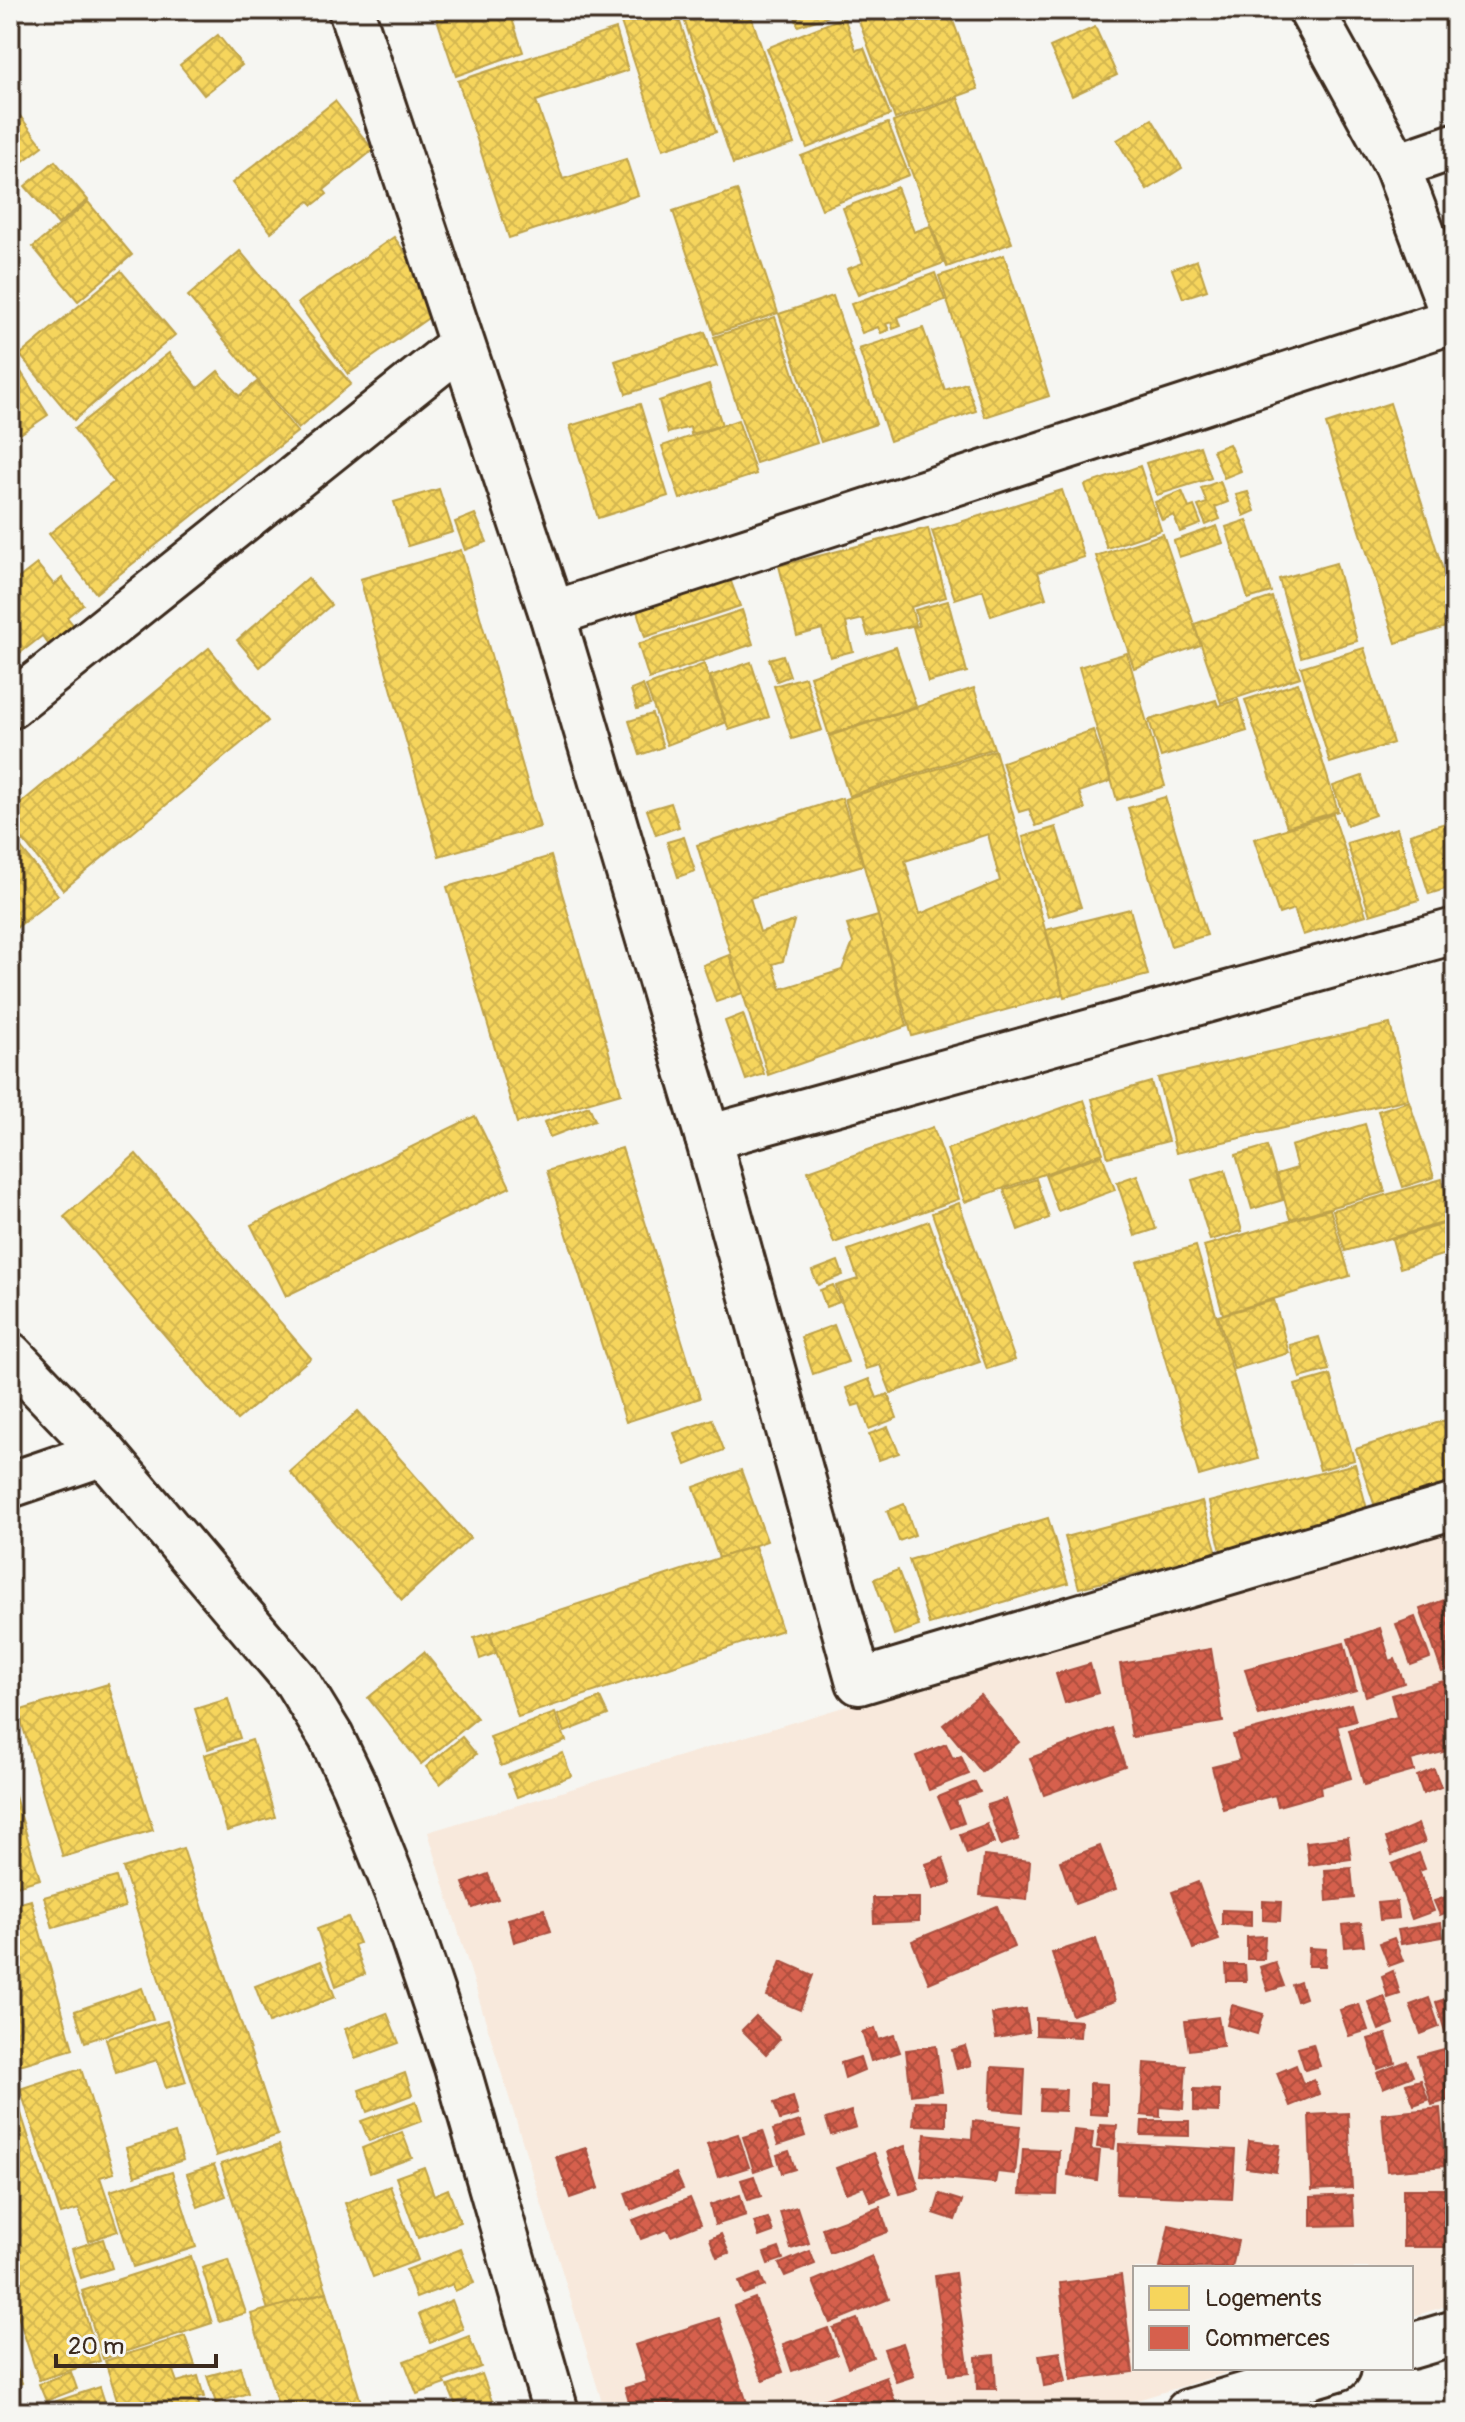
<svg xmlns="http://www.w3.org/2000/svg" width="1465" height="2422" font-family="Pangolin,sans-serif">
<defs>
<pattern id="homes-cross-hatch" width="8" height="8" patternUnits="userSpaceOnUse" patternTransform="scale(2)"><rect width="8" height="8" fill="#f6d55c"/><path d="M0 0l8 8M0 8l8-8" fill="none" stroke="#d4b750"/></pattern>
<pattern id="shops-cross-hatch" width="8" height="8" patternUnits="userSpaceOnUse" patternTransform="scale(2)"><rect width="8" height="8" fill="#d6604d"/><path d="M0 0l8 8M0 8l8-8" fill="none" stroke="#af4f3f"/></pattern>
</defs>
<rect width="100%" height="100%" fill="#f6f6f2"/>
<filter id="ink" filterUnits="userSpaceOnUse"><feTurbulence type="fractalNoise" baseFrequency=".0125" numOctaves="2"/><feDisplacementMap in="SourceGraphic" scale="16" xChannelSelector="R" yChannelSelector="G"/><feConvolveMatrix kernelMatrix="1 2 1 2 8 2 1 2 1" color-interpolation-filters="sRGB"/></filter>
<g filter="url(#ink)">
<polygon fill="#f8e9dc" points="1455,1523 1455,2303 1411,2317 1411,2268 1135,2268 1135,2368 1242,2368 1098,2412 605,2412 428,1832"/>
<g fill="url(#homes-cross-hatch)" stroke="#bea249" stroke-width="2" fill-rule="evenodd">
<polygon points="434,10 509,10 523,52 456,76"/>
<polygon points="617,10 676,10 716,132 663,149"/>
<polygon points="700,10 749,10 794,144 733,164 683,16"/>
<polygon points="793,10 848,10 798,26"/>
<polygon points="855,10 949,10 978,89 895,119"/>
<polygon points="844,17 856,50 864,48 890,115 807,148 767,48"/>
<polygon points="1095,27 1117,75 1072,96 1050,47"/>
<polygon points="616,29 628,70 536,101 563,179 626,159 638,195 509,238 458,81"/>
<polygon points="218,35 242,65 204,95 180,65"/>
<polygon points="958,98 1012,243 947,267 893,122"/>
<polygon points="335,101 373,150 324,190 327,194 313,205 309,201 271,232 232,183"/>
<polygon points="10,103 43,146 10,171"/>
<polygon points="1152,119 1182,168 1147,190 1117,140"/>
<polygon points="888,123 909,175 822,209 801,156"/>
<polygon points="55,161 88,200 58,224 25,186"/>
<polygon points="897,187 914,232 930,226 944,263 858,295 847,269 863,263 843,208"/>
<polygon points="737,190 778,313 714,334 673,211"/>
<polygon points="88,202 132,255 78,301 33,247"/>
<polygon points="394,237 444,307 348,374 298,303"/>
<polygon points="240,251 351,384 298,429 188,296"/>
<polygon points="1004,255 1049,396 985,417 939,276"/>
<polygon points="1197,260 1207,290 1183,298 1172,269"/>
<polygon points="121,271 175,335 74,420 20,355"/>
<polygon points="935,273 945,300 898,317 901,326 893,329 891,322 886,324 889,330 881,333 878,327 862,333 851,304"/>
<polygon points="833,296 876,424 821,442 779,314"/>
<polygon points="775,317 817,443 756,463 714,337"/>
<polygon points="923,328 945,390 966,383 976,411 890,441 859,349"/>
<polygon points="705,332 717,366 626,394 615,361"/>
<polygon points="169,353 198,388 218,371 239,396 257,382 297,432 96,593 49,534 114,482 74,429"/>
<polygon points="18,367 48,415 20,434 13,423 10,425 10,372"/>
<polygon points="709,384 722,425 691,434 690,427 668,433 659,401"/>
<polygon points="1390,403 1455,608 1455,624 1396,643 1326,424"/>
<polygon points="640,404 668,496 598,518 570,426"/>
<polygon points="738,420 756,474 680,499 662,446"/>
<polygon points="1229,444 1241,471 1224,478 1213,450"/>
<polygon points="1200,446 1211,478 1157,495 1146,463"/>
<polygon points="1140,466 1161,530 1107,548 1085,485"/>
<polygon points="1220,481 1228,502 1215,507 1220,519 1206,525 1198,506 1207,503 1201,488"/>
<polygon points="439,489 453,532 408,546 394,502"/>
<polygon points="1062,490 1084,557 1038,572 1046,598 991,616 983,590 955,599 932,531"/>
<polygon points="1182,491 1189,508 1194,506 1201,524 1180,532 1174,515 1162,520 1155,502"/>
<polygon points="1248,492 1255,511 1244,516 1236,495"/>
<polygon points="475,514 487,542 465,550 455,522"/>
<polygon points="1247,520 1271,592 1248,599 1226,527"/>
<polygon points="1217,526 1223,543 1179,557 1174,541"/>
<polygon points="928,528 946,597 911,607 916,625 868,636 863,619 846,623 853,651 830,657 822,629 797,636 779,566"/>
<polygon points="1163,534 1201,645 1134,668 1096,556"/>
<polygon points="461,550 540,827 439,856 360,579"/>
<polygon points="1336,563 1357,641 1301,657 1279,579"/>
<polygon points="37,564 54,585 62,578 83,604 67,617 78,631 53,650 42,636 10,661 10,585"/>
<polygon points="308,578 331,605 260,667 237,640"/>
<polygon points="730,579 740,606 645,637 637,611"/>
<polygon points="1272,597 1300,677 1221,703 1194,624"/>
<polygon points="948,601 967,672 928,682 913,627 919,626 915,610"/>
<polygon points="742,610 753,644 649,679 638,644"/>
<polygon points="896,647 916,706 829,735 810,676"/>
<polygon points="209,648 268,721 63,890 10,824 10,812"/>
<polygon points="1364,648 1393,743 1330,763 1301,667"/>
<polygon points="1127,653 1165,786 1117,800 1079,667"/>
<polygon points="783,655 790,676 777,681 769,659"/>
<polygon points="751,662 769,717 729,730 710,676"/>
<polygon points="704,664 725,723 667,745 646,686"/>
<polygon points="805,677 822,730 792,739 774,686"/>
<polygon points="1298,683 1338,811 1287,827 1245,700"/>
<polygon points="643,685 650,705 637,709 631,690"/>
<polygon points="974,688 994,748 849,796 829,736"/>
<polygon points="1216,700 1218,706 1238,700 1247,731 1161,757 1149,720"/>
<polygon points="652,714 663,747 640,755 629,721"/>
<polygon points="1093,730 1111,781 1079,792 1085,809 1036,826 1029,809 1019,812 1002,762"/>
<path d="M995,750L1063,994L912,1036L845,799ZM988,834L1000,881L920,914L905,861Z"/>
<polygon points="1362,776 1375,815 1347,825 1333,786"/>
<polygon points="1165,797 1207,935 1171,946 1128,808"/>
<polygon points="842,798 863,865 750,898 760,932 794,921 783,961 773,964 781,989 842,970 853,943 847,925 878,916 907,1026 768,1075 697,845"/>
<polygon points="671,803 679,827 656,835 647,810"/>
<polygon points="1333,814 1366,915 1303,935 1294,909 1279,914 1254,839"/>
<polygon points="1455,820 1455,886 1429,894 1410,834"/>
<polygon points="1056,827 1081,907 1048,917 1023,837"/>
<polygon points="1397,828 1419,900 1370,915 1347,843"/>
<polygon points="10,834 58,895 10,933"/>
<polygon points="684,837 695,871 678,877 667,842"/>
<polygon points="551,856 621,1093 517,1123 447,887"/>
<polygon points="1130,909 1148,975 1064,997 1046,930"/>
<polygon points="729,955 743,993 716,1002 703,965"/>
<polygon points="743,1014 764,1074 746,1080 725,1021"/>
<polygon points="1390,1024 1408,1099 1176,1153 1158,1078"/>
<polygon points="1151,1082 1168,1141 1108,1157 1092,1099"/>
<polygon points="1084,1100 1103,1153 965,1202 947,1149"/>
<polygon points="1409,1101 1434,1177 1403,1187 1378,1111"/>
<polygon points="589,1106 595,1120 550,1137 544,1122"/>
<polygon points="475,1116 510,1187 286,1296 251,1225"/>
<polygon points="1365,1124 1385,1192 1290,1219 1277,1174 1297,1168 1291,1146"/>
<polygon points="933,1127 959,1199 834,1243 808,1171"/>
<polygon points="1267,1146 1283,1200 1252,1209 1236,1155"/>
<polygon points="622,1148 700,1398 626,1422 547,1171"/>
<polygon points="136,1154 311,1358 237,1420 64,1217"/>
<polygon points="1102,1155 1115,1190 1058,1211 1045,1175"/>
<polygon points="1225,1170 1242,1231 1210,1240 1192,1180"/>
<polygon points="1137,1175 1156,1229 1135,1236 1117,1182"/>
<polygon points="1036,1179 1049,1218 1018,1230 1004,1190"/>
<polygon points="1442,1179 1453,1220 1345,1251 1333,1210"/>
<polygon points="959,1203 1015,1360 987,1369 932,1213"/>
<polygon points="1330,1209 1350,1276 1223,1314 1204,1246"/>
<polygon points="929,1221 980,1362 891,1393 880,1365 866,1369 836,1286 858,1279 848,1250"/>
<polygon points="1454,1221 1455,1251 1400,1268 1392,1239"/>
<polygon points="1196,1246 1258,1459 1199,1476 1137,1262"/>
<polygon points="838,1261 843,1275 818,1285 812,1271"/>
<polygon points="833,1285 840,1302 826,1307 820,1290"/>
<polygon points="1274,1300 1289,1353 1234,1369 1218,1316"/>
<polygon points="834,1325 848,1362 813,1374 801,1337"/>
<polygon points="1319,1337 1329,1370 1300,1378 1290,1345"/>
<polygon points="1330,1375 1354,1460 1320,1470 1295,1385"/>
<polygon points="869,1379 877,1398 888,1394 897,1418 869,1429 860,1404 853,1406 846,1388"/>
<polygon points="358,1411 470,1538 402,1600 290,1472"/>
<polygon points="1455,1417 1455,1498 1380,1522 1356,1449"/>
<polygon points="712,1419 724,1450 686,1465 674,1433"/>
<polygon points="888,1427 899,1453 879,1460 869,1434"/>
<polygon points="1355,1464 1370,1520 1223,1559 1209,1502"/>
<polygon points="741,1470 767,1541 719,1558 694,1487"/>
<polygon points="1202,1501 1217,1553 1079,1588 1065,1537"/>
<polygon points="904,1504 915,1535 899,1541 887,1511"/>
<polygon points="1048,1518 1068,1583 929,1624 909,1560"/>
<polygon points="755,1546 782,1630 518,1717 490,1633"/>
<polygon points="898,1570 919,1626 894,1635 874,1579"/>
<polygon points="489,1633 496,1653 480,1659 474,1638"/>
<polygon points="424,1652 477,1718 421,1764 368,1698"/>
<polygon points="108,1684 153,1830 63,1857 18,1711"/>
<polygon points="600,1698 608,1715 565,1732 558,1715"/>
<polygon points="228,1699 240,1738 208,1749 195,1709"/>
<polygon points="555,1713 566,1741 501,1766 490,1737"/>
<polygon points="462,1737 476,1754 440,1784 426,1767"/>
<polygon points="252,1740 275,1817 227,1831 204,1755"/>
<polygon points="563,1753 571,1776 517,1797 508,1774"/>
<polygon points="10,1780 40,1879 10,1888"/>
<polygon points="183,1848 278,2135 216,2156 123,1868"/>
<polygon points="116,1877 125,1907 53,1928 44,1897"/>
<polygon points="31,1900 73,2049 13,2067 10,2057 10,1906"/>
<polygon points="348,1917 359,1943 354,1945 365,1974 336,1986 317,1929"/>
<polygon points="321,1961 335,1997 269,2023 255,1986"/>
<polygon points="142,1988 153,2019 85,2042 75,2011"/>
<polygon points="387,2013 399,2043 355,2059 345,2029"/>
<polygon points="167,2021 186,2082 166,2088 157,2060 116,2073 106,2039"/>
<polygon points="81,2069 114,2173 100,2177 118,2231 89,2241 79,2209 61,2214 20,2089"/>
<polygon points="405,2073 412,2095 367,2112 359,2090"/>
<polygon points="10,2079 100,2361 39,2380 10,2291"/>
<polygon points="416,2101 422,2121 369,2141 361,2121"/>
<polygon points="402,2132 412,2158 370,2173 362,2148"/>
<polygon points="175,2133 183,2160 135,2176 126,2148"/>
<polygon points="279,2145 327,2292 268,2310 221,2164"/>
<polygon points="214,2165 226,2196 198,2207 187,2174"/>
<polygon points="424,2167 434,2195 448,2189 460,2222 418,2238 396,2177"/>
<polygon points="172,2172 196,2247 133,2267 110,2191"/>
<polygon points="390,2186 418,2260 373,2277 345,2203"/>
<polygon points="103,2239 112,2268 81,2278 72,2249"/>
<polygon points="461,2249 474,2283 455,2291 453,2284 416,2298 406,2270"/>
<polygon points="191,2256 212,2323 103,2359 82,2291"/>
<polygon points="228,2260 246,2313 219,2321 202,2268"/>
<polygon points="327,2292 364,2412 280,2412 251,2314"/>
<polygon points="452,2300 463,2329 430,2342 419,2314"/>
<polygon points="185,2336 195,2365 173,2371 177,2382 198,2376 204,2397 197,2398 201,2412 121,2412 105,2361"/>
<polygon points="469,2336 481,2367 444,2381 446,2384 417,2394 404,2361"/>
<polygon points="10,2351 22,2383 10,2388"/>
<polygon points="240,2367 248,2393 216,2403 207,2376"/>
<polygon points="71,2372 77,2389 46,2401 39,2384"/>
<polygon points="482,2374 496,2412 471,2412 466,2399 455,2403 448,2386"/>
<polygon points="100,2387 108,2412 44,2412 42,2406"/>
<polygon points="255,2402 259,2412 231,2412"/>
</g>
<g fill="url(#shops-cross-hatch)" stroke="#a8503f" stroke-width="2">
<polygon points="1455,1596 1455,1668 1442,1672 1420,1609"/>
<polygon points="1415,1617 1430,1658 1411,1665 1396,1624"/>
<polygon points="1380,1628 1390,1661 1395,1659 1404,1683 1366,1696 1348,1639"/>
<polygon points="1344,1643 1356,1690 1259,1716 1245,1669"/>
<polygon points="1211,1649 1223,1722 1132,1737 1120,1664"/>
<polygon points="1090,1664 1098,1693 1065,1703 1056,1674"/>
<polygon points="1455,1678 1455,1749 1411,1760 1414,1771 1364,1785 1349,1730 1397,1717 1391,1695"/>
<polygon points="980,1695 1019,1742 982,1772 943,1725"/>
<polygon points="1351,1704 1356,1721 1337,1726 1351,1778 1320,1787 1321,1794 1278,1806 1275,1795 1223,1809 1212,1767 1240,1760 1233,1735"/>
<polygon points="1112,1728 1125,1766 1044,1795 1030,1758"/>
<polygon points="946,1744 953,1759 961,1756 969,1774 929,1790 916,1756"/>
<polygon points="1434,1769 1441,1787 1423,1794 1417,1776"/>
<polygon points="975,1782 980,1792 956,1801 964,1823 951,1828 938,1797"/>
<polygon points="1006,1799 1019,1839 1001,1845 987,1805"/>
<polygon points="987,1824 994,1843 967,1854 960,1834"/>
<polygon points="1418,1824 1425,1842 1392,1855 1386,1838"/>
<polygon points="1348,1837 1351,1859 1309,1865 1306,1842"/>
<polygon points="1100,1846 1116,1889 1075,1904 1060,1861"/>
<polygon points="1419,1853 1425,1869 1419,1871 1434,1911 1412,1919 1392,1864"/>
<polygon points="984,1856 1030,1861 1027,1900 980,1895"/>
<polygon points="943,1858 951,1883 933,1889 926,1864"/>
<polygon points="1351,1868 1354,1898 1327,1901 1325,1870"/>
<polygon points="488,1874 498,1899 473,1908 463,1883"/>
<polygon points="1198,1882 1219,1940 1193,1949 1172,1892"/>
<polygon points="1455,1894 1455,1909 1440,1915 1434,1901"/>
<polygon points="873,1898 919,1898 919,1921 874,1923"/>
<polygon points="1263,1901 1281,1902 1280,1921 1263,1920"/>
<polygon points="1397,1901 1399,1918 1380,1920 1378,1903"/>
<polygon points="997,1906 1014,1947 929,1983 912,1941"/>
<polygon points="544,1909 551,1931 514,1942 508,1919"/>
<polygon points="1222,1910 1251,1911 1251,1926 1222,1924"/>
<polygon points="1361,1923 1364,1945 1345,1947 1343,1925"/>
<polygon points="1441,1923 1443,1937 1401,1944 1398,1930"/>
<polygon points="1265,1936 1264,1959 1247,1959 1247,1937"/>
<polygon points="1394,1938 1403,1961 1389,1966 1380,1943"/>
<polygon points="1096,1939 1115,2001 1072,2015 1052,1953"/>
<polygon points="1309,1948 1326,1949 1325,1966 1308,1966"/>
<polygon points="781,1961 813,1975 800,2010 767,1996"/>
<polygon points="1275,1962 1284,1986 1268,1991 1260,1967"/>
<polygon points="1226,1965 1245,1965 1246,1981 1227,1981"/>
<polygon points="1393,1971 1400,1994 1388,1998 1382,1976"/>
<polygon points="1300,1982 1305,1998 1297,2001 1292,1985"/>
<polygon points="1384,1996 1394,2024 1379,2030 1368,2002"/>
<polygon points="1452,1997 1455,2005 1455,2039 1448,2041 1436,2002"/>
<polygon points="1429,1998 1439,2027 1421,2034 1410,2005"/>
<polygon points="1359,2004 1368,2030 1349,2036 1340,2010"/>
<polygon points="1232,2005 1263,2014 1257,2034 1227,2025"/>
<polygon points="1026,2009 1029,2032 996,2038 992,2014"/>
<polygon points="756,2016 780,2039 766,2054 742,2030"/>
<polygon points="1218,2017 1223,2046 1189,2050 1185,2021"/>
<polygon points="1036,2018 1081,2021 1080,2037 1036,2035"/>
<polygon points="875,2028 879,2040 894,2035 900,2052 871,2061 862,2032"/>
<polygon points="1386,2034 1395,2063 1378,2069 1368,2039"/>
<polygon points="1313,2044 1320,2066 1305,2070 1298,2048"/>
<polygon points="936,2046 942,2091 911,2095 906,2050"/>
<polygon points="965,2046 971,2065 957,2069 952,2050"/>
<polygon points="1455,2046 1455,2098 1432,2105 1418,2056"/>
<polygon points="860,2057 864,2070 845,2078 841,2063"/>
<polygon points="1407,2061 1413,2076 1383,2088 1377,2073"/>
<polygon points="1144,2063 1186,2066 1183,2109 1160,2107 1160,2117 1141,2115"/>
<polygon points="1296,2065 1303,2084 1314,2080 1319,2094 1290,2106 1277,2073"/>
<polygon points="992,2067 1025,2069 1023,2112 990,2109"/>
<polygon points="1421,2080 1428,2100 1414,2105 1406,2084"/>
<polygon points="1090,2083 1107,2084 1107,2115 1090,2114"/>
<polygon points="1041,2089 1066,2090 1065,2111 1040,2110"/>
<polygon points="1194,2089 1219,2090 1219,2112 1194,2111"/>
<polygon points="793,2097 798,2115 780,2120 774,2103"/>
<polygon points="915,2101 946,2102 946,2126 913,2125"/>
<polygon points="1440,2108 1445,2166 1387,2171 1382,2114"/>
<polygon points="851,2111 856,2127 831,2135 826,2119"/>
<polygon points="1348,2113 1352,2188 1312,2190 1309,2115"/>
<polygon points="800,2121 805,2136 778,2145 773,2130"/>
<polygon points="973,2121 1020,2126 1015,2174 997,2172 995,2183 921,2176 925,2134 972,2139"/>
<polygon points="1142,2121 1189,2121 1189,2136 1141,2135"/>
<polygon points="1100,2125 1117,2126 1114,2149 1097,2147"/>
<polygon points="1074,2130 1093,2132 1091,2150 1100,2151 1097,2180 1068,2175"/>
<polygon points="763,2131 774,2164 754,2171 743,2137"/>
<polygon points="738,2134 749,2167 718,2177 707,2144"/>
<polygon points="1249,2141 1280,2145 1276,2172 1246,2168"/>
<polygon points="1119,2144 1235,2150 1232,2199 1117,2194"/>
<polygon points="905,2146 919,2189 900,2194 887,2152"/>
<polygon points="586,2148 599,2188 570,2198 556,2157"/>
<polygon points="1023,2149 1059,2151 1057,2195 1020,2194"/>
<polygon points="789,2151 795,2169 782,2173 777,2155"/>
<polygon points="874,2153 891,2194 871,2202 864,2186 846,2193 836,2168"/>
<polygon points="676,2173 683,2189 631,2210 625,2193"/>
<polygon points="754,2176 761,2196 748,2200 741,2180"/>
<rect x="1403" y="2189" width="52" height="58"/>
<polygon points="940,2194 962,2201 955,2220 934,2213"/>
<polygon points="740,2195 746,2215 715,2225 710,2205"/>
<polygon points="1352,2195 1354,2225 1311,2226 1311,2197"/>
<polygon points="690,2198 701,2224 671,2236 668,2229 641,2239 633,2220"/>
<polygon points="797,2207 809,2243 791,2249 780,2212"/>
<polygon points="880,2207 888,2232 830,2253 822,2228"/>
<polygon points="768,2218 773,2232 759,2237 754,2222"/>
<polygon points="1169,2225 1238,2241 1232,2268 1160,2268"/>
<polygon points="721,2234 729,2253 717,2257 710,2239"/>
<polygon points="779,2248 783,2259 768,2264 764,2253"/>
<polygon points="810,2251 815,2264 785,2276 779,2264"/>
<polygon points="872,2256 889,2299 830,2323 813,2281"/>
<polygon points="955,2273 969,2373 949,2375 935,2276"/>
<polygon points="760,2274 765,2286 744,2294 739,2282"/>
<polygon points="1121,2275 1133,2372 1071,2380 1060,2283"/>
<polygon points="755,2298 783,2372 763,2380 734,2306"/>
<polygon points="719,2318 750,2412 676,2412 675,2410 632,2412 625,2388 647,2382 635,2345"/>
<polygon points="857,2319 873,2357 848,2367 833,2328"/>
<polygon points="828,2328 837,2355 792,2371 783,2344"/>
<polygon points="903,2343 914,2376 896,2382 884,2349"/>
<polygon points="1060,2352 1066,2382 1044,2386 1039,2355"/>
<polygon points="994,2355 996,2389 977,2389 976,2357"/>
<polygon points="886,2377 899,2412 789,2412"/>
</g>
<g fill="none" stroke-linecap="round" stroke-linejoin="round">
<defs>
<g id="street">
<polyline points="351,10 552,614 708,1138 859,1682 1455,1506"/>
<polyline points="1311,10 1397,166 1455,320"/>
<polyline points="1397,166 1455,146"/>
<polyline points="552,614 1455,320"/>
<polyline points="10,706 461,345"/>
<polyline points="708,1138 1455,931"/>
<polyline points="10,1485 104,1453"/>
<polyline points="1411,2346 1455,2333"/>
<polyline points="1188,2412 1338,2368"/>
</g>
<polyline id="secondary" points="10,1355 104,1453 296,1680 331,1737 354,1785 400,1899 457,2067 556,2412"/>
</defs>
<use href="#street" stroke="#3b2a1e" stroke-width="50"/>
<use href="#secondary" stroke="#3b2a1e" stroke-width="50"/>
<use href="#street" stroke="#f6f6f2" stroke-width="44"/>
<use href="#secondary" stroke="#f6f6f2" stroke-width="44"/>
</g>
</g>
<rect width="1465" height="2422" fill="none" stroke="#f6f6f2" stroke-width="40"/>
<rect x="20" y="20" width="1425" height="2382" fill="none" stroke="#3b2a1e" stroke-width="3" filter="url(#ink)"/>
<rect x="1133" y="2266" width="280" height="104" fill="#f6f6f2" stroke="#aba49d" stroke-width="2"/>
<rect x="1149" y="2286" width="40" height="24" fill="#f6d55c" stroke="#aba49d" stroke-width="2"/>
<text x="1205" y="2306" font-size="24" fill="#3b2a1e">Logements</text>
<rect x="1149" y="2326" width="40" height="24" fill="#d6604d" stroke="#aba49d" stroke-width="2"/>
<text x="1205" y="2346" font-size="24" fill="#3b2a1e">Commerces</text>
<path d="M56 2354v12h160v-12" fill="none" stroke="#3b2a1e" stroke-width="4"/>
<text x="68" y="2354" font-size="24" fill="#3b2a1e" stroke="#f6f6f2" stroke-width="6" paint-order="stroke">20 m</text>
</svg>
